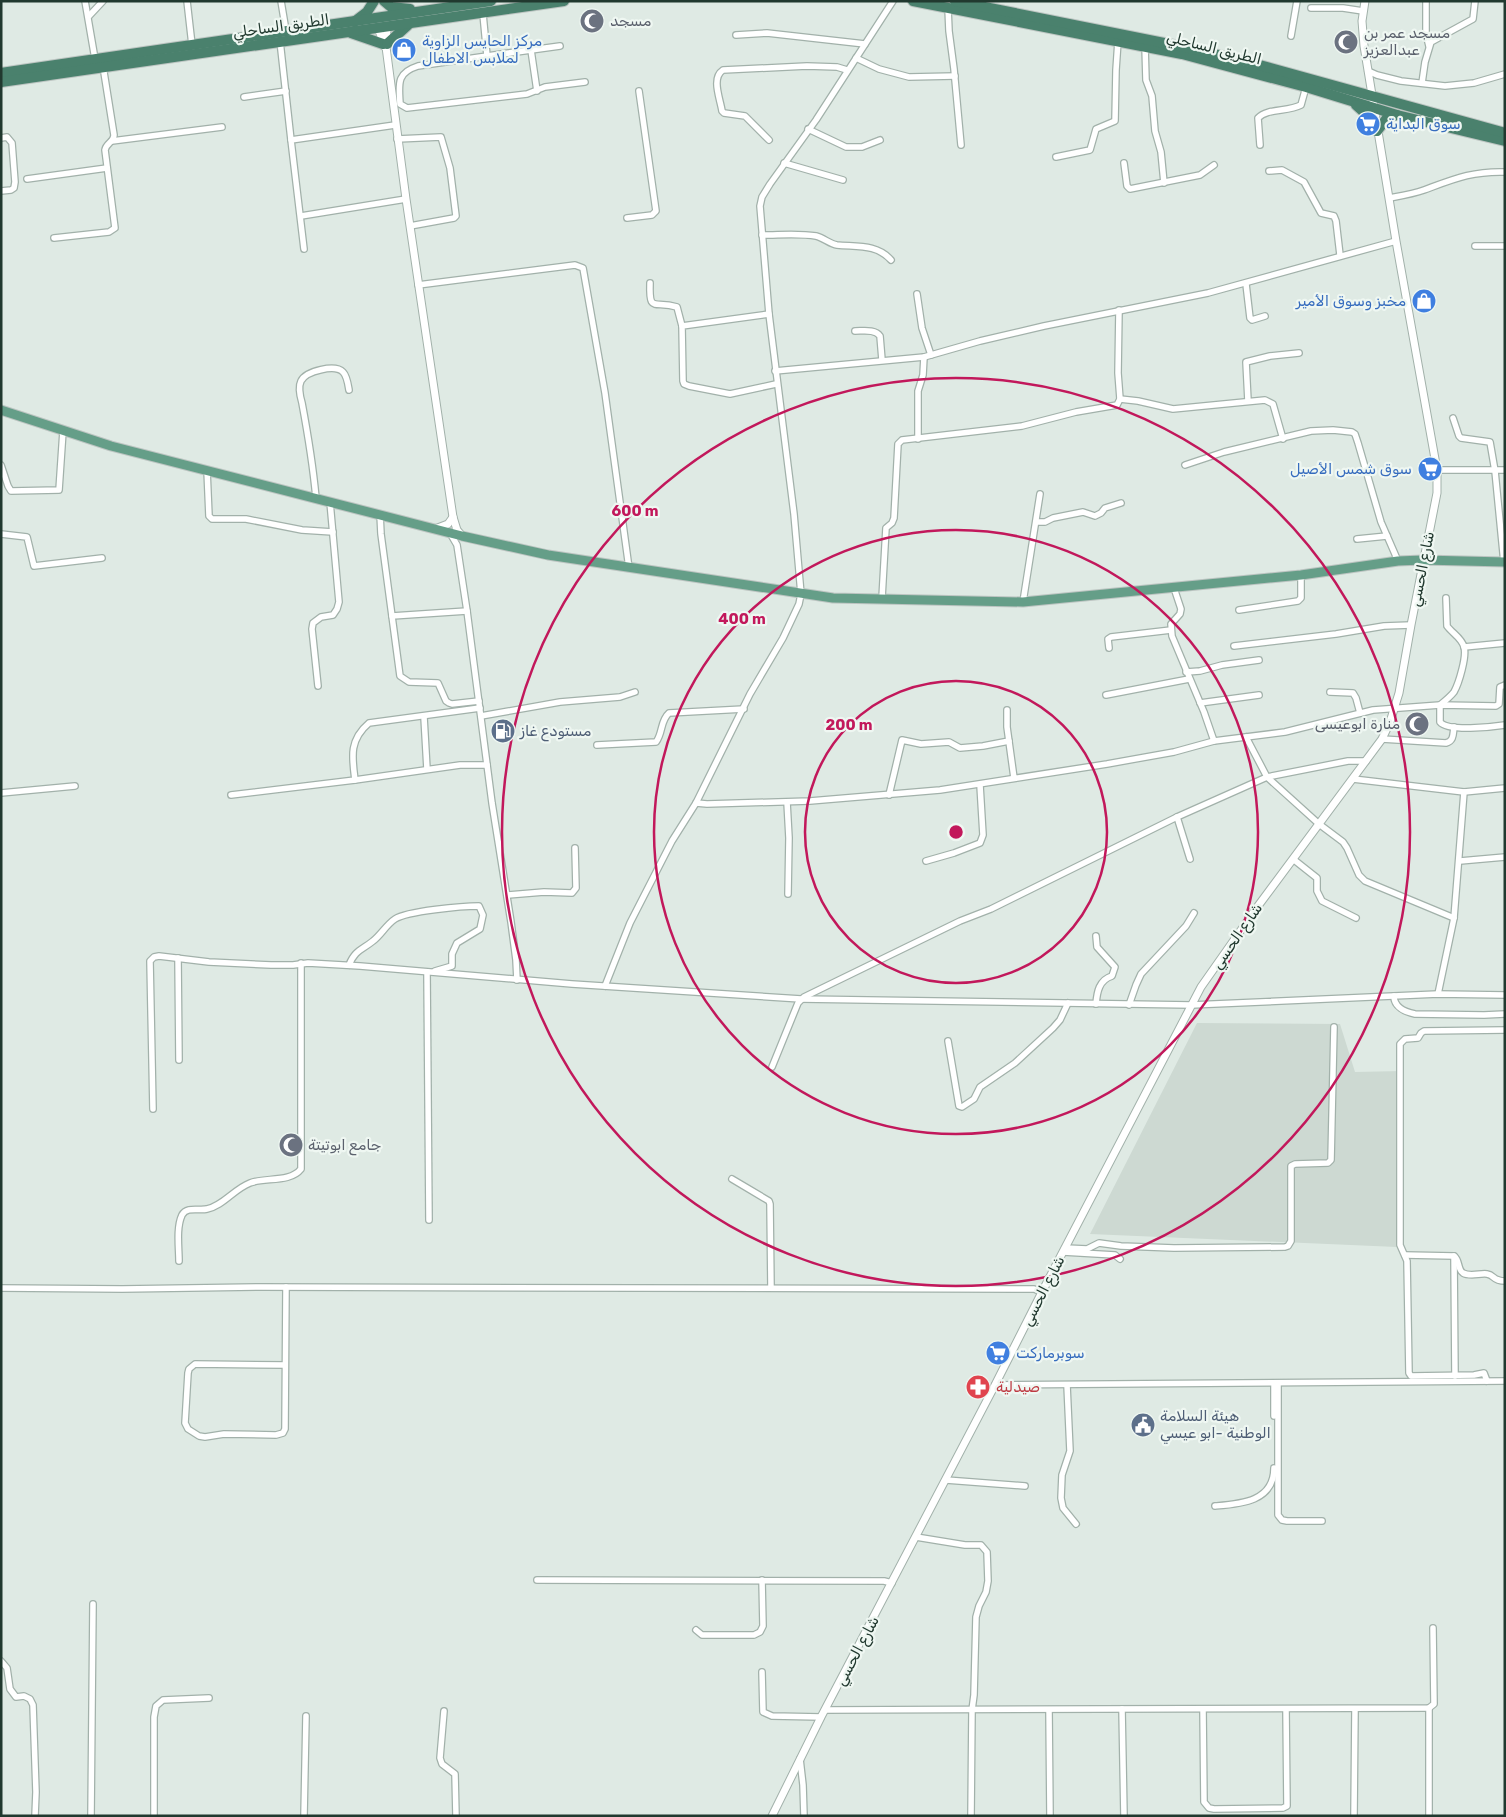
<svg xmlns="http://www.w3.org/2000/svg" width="1506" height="1817" font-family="Rubik,Vazirmatn,sans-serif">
<rect width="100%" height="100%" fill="#dfeae4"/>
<polygon fill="#cdd9d2" points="1197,1023 1340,1024 1355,1072 1402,1071 1397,1247 1090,1234"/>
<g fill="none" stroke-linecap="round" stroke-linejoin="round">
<defs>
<g id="minor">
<polyline points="85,1 95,59"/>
<polyline points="187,1 192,45"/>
<polyline points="281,1 286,31"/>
<polyline points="1426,1 1426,34 1429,46"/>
<polyline points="948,8 949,31 954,69 961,145"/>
<polyline points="1311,8 1343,8 1363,11"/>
<path d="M483,14L487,56L418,66C396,73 399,84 400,104L407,108L527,94L545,87L585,82"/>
<polyline points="89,16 103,1"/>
<polyline points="736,35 767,33 865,44"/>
<polyline points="1291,36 1297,1"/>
<polyline points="280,41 291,140"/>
<polyline points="1145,46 1146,80 1152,96 1155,131 1161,152 1164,183"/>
<polyline points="531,50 537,91"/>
<polyline points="487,56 560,46"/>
<polyline points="856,58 879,69 909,77 955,76"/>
<polyline points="1368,71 1377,75 1401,81 1445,86 1474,83 1505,74"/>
<polyline points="1422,83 1425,62 1431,42 1473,19 1475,1"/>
<polyline points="244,97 286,91"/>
<polyline points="808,129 846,147 862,147 880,140"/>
<polyline points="1,138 7,137 12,143 15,182 14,188 11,190 1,191"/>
<polyline points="397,139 441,137 450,168 456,216 454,218 410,226"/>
<path d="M769,140L745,116L724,113L722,111C720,98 711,78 723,70L807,66L837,67L847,70"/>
<polyline points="112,141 222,127"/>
<path d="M1260,145L1258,118C1267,108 1288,112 1301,105L1306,87"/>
<polyline points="1056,157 1090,150 1096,129 1115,121 1116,70 1118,41"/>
<polyline points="784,163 843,180"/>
<polyline points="1124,163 1127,186 1130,189 1200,175 1214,165"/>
<polyline points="1269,171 1282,170 1304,182 1321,213 1334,216 1336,221 1340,255"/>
<polyline points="27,179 107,168"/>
<path d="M1389,198C1400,196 1413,194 1424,190C1454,179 1472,171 1505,172"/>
<polyline points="301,216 406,199"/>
<polyline points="627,218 652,215 656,211 639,91"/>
<path d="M762,235C780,235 799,233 816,236C824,238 830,244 837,245C857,247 877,244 891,260"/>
<path d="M54,238L109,232L115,228L105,150C106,143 114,142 114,135L103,66"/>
<polyline points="1475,246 1505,246"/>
<polyline points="304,249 291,140 395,125"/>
<path d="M650,283C649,314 654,300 677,307L682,326"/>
<polyline points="1246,284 1250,318 1252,320 1265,316"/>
<polyline points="418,285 575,265 583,268 605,393 629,568"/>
<polyline points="917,294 922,328 931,355"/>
<polyline points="769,314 682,326 683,381 684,384 689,386 730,394 776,384"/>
<path d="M855,331C864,331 875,329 880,336L882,360"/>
<polyline points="775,371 924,357 980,341 1044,326 1208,293 1396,241"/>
<polyline points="1120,399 1138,401 1173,409 1265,400 1273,404 1283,439"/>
<polyline points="1248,401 1246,362 1270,356 1299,353"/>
<polyline points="1453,418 1459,436 1461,438 1490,442 1495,471 1504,563"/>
<polyline points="918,439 918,391 923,375 924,357"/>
<polyline points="1,465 8,486 11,491 59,490 63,431"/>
<polyline points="1185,465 1224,452 1311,431 1333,430 1352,432 1355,434 1358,443 1381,522 1398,561"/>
<polyline points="207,470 209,516 212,519 246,519 302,530 333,532"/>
<polyline points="1437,470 1505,470"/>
<path d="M316,498C313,466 308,435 302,403C300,396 298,387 301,381C306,371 335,364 343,372C347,376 348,384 349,390"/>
<polyline points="380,514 381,534 400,676 409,682 438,683 446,701 449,703 452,704 479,701"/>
<polyline points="1036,522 1045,522 1053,518 1083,512 1095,516 1101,513 1105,508 1121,503"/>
<polyline points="450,533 457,545 467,611 492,803 511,922 516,960 517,980"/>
<polyline points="1,534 27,537 34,566 102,558"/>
<polyline points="1357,539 1387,536"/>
<polyline points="1174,588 1181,609 1180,614 1171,624 1172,636 1204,712 1214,741"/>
<polyline points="882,598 886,528 892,523 894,518 898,444 902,440 1022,426 1076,412 1117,405 1120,399 1118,373 1119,310"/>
<path d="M1446,598L1447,626C1452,633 1462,638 1464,647C1467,656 1459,683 1454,692C1450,697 1445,701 1440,705V722C1448,732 1492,727 1505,725"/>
<polyline points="1023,602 1040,494"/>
<polyline points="1239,610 1298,601 1301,598 1301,575"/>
<polyline points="392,616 467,611"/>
<polyline points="1234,646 1336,634 1384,626 1411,625"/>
<polyline points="1464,647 1505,643"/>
<polyline points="1109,648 1108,639 1111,637 1171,630"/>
<polyline points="1186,672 1200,671 1222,665 1259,660"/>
<polyline points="318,686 312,629 313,623 321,617 333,615 337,609 339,602 330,502"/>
<polyline points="1330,692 1353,693 1356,698 1360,713"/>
<polyline points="1106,695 1189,679"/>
<polyline points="1200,703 1259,695"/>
<polyline points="1007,710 1007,727 1014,778"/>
<polyline points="481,716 560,702 620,697 635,692"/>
<polyline points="424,717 427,769"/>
<polyline points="1246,737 1267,777 1319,824 1343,842 1347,848 1359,875 1365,881 1454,918"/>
<path d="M1382,739L1446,743C1454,741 1453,734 1454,727"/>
<path d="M597,745L656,742C663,733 660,721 669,713L744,709"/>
<polyline points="1353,779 1464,792 1505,788"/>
<polyline points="355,780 460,765 487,765"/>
<polyline points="1,793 75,786"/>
<path d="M231,795L355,780C352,757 349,740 369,723L480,708"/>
<polyline points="889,795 902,740 921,744 949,742 960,748 983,746 1009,741"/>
<polyline points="787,802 789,838 788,894"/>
<polyline points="696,803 707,804 810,801 940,790 1107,764 1174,752 1214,741 1285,732 1373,710 1440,705 1496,706 1499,704 1500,687 1505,685"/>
<polyline points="1177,817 1190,859"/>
<polyline points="1293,859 1317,878 1317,891 1322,901 1356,918"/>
<polyline points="926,861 954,853 980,843 983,835 980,785"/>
<polyline points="1460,861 1505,857"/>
<polyline points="507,895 544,892 572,893 576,888 575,848"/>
<path d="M1096,936L1097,947L1115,967L1112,976C1099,980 1097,992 1096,1004"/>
<polyline points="178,958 179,1060"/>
<path d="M349,965C355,950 362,950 373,941C381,935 386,925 395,919C407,911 463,906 479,906L483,915L480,929L457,943L452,954V966L435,971"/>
<polyline points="427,972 429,1220"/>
<polyline points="605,986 630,923 672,841 696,803 750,694 783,638 799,604 801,594 794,514 769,314 760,206 762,197 770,184 816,120 893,1"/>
<polyline points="1438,994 1454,918 1464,792"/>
<path d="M1394,996C1394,1007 1405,1012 1415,1014L1484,1015L1505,1014"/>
<polyline points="1129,1005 1136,985 1141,974 1186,926 1194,913"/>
<polyline points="948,1041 959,1106 962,1107 974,1099 980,1087 1015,1063 1053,1028 1060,1020 1068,1003"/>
<polyline points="772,1067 798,1003 804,997 960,921 991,909 1177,817 1267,777 1348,761 1366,761"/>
<polyline points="153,1109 150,961 154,957 159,956 209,962 271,965 293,965 308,963 360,966 572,984 801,999 1191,1005 1438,994 1505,995"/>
<polyline points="732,1179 769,1201 770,1204 771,1288"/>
<polyline points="1065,1248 1087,1249 1099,1243 1121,1246 1174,1248 1285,1247 1288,1246 1291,1241 1291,1166 1295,1164 1328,1163 1331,1160 1334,1027"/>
<polyline points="1063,1252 1115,1255 1120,1259"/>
<path d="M1405,1255L1454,1256C1460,1260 1457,1269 1463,1273C1470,1277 1480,1273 1487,1274C1495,1275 1492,1281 1505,1281"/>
<polyline points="1454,1256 1455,1376"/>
<path d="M179,1261C179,1248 176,1228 182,1215C187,1206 199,1211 207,1209C223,1206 234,1189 250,1183C265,1177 290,1183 301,1169V963"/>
<polyline points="1,1288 122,1289 261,1287 1034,1289 1042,1292"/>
<polyline points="285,1365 195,1364 189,1369 188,1373 185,1423 188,1429 199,1436 205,1437 224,1434 276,1435 283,1433 285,1429 286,1287"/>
<polyline points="1487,1381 1484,1373 1474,1375 1411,1376 1409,1373 1407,1261 1400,1245 1400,1044 1405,1039 1418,1038 1421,1033 1424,1031 1505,1030"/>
<polyline points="1274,1383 1274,1416"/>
<polyline points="1278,1383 1278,1515 1282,1520 1287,1521 1322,1521"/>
<polyline points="995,1385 1505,1381"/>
<polyline points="1067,1385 1070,1451 1062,1475 1061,1498 1063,1508 1076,1524"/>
<polyline points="946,1480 1025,1486"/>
<path d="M1215,1506C1240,1504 1274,1502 1274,1468"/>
<polyline points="916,1537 965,1545 981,1545 987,1552 988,1581 986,1592 979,1606 976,1617 974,1695 972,1710 971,1816"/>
<polyline points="537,1580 884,1581 892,1583"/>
<polyline points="696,1630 702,1635 754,1635 760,1632 763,1626 762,1580"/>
<polyline points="1,1661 7,1668 10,1689 16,1697 24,1696 30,1699 33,1705 36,1792 35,1816"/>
<polyline points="762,1672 763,1712 772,1716 821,1717"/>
<polyline points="1429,1708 1429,1816"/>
<polyline points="1122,1709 1124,1816"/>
<polyline points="1203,1709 1204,1802 1209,1808 1214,1809 1283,1808 1287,1806 1286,1709"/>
<polyline points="825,1710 1429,1708 1434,1704 1433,1628"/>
<polyline points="1049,1710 1050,1816"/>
<polyline points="444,1711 440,1758 442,1764 455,1774 456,1816"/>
<polyline points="800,1759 803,1785 804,1816"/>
<polyline points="91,1816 93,1604"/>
<polyline points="154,1816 154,1717 156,1706 163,1700 209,1698"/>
<polyline points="304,1816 306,1716"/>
<polyline points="1354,1816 1355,1709"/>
</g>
<g id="tertiary">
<polyline points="387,26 386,47 406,199 453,517 457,530 462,536"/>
<polyline points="378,28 385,47"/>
<polyline points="435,529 448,524 453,517"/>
<polyline points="772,1816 821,1717 995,1385 1042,1292 1201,987 1258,906 1382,739 1390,722 1399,693 1411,625 1437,493 1437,470 1396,241 1364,46 1362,21 1365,1"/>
</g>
<polyline id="primary" points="1,410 111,446 462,536 548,555 833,598 1023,602 1301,575 1398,561 1423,560 1505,562"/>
<g id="trunk">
<polyline points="384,1 391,7 410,9"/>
<polyline points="913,1 1182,54 1306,87 1397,115 1505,141"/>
<polyline points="955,1 1184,47 1245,61 1505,133"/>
<polyline points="354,22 367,12 374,1"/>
<polyline points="351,33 383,44"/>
<polyline points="387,44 408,25"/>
<polyline points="1,73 491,1"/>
<polyline points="1,82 564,1"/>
<polyline points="1356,105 1366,114 1377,131"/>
<polyline points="1377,131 1387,118 1397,115"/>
</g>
</defs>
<use href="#minor" stroke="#a2b1aa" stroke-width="8"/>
<use href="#tertiary" stroke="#a2b1aa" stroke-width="9"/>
<use href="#primary" stroke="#bcc4c1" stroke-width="11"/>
<use href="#trunk" stroke="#bcc4c1" stroke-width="12"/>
<use href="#minor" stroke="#fff" stroke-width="5.5"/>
<use href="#tertiary" stroke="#fff" stroke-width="7"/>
<use href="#primary" stroke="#659e88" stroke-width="9"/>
<use href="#trunk" stroke="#4a816d" stroke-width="10"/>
</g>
<g fill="none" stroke="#c2185b" stroke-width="2.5">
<circle cx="956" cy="832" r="151"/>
<circle cx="956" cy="832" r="302"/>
<circle cx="956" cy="832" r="454"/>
</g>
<defs>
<symbol id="mosque-disc" viewBox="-11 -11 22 22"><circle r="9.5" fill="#6b7280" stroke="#eff7f2"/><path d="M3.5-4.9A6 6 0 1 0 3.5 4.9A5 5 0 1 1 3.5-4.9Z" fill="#fff"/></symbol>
<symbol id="shop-disc" viewBox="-11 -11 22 22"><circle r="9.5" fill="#3f7fe0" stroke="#eff7f2"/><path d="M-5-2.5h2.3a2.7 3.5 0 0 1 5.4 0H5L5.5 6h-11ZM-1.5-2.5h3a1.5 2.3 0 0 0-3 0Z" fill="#fff"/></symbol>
<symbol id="supermarket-disc" viewBox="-11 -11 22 22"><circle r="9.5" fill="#3f7fe0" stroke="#eff7f2"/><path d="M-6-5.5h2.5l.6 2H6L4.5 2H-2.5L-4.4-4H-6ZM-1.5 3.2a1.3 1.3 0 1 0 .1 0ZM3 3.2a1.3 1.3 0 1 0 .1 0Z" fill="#fff"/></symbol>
<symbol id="fuel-disc" viewBox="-11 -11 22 22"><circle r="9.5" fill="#5c6f8a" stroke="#eff7f2"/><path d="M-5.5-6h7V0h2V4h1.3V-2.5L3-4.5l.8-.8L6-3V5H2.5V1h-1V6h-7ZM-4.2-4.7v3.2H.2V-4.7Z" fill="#fff"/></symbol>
<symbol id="pharmacy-disc" viewBox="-11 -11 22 22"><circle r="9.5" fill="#e0444e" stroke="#eff7f2"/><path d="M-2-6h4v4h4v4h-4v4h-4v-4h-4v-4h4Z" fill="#fff"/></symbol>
<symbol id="civic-disc" viewBox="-11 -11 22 22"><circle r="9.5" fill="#5c6f8a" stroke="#eff7f2"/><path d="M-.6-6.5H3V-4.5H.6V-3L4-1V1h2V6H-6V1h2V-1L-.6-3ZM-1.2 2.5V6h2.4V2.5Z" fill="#fff"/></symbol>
</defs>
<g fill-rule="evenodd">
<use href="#mosque-disc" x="578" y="7" width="28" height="28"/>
<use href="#mosque-disc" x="1332" y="28" width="28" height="28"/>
<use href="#shop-disc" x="390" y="36" width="28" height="28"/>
<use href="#supermarket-disc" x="1354" y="110" width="28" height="28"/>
<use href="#shop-disc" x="1410" y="287" width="28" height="28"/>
<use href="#supermarket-disc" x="1416" y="455" width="28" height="28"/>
<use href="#mosque-disc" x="1403" y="710" width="28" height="28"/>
<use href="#fuel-disc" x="489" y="717" width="28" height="28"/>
<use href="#mosque-disc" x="277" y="1131" width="28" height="28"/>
<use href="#supermarket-disc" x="984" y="1339" width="28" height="28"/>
<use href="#pharmacy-disc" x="964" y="1373" width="28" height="28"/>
<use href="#civic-disc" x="1129" y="1411" width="28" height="28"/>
</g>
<g text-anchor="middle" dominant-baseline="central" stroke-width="4.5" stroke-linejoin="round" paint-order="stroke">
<g font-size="15" fill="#5b616d" stroke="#eff7f2" text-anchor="start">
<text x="610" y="21">مسجد</text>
<text x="1364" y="33">مسجد عمر بن<tspan x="1364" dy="17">عبدالعزيز</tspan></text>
<text x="1400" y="724" text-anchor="end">منارة ابوعيسى</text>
<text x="308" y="1145">جامع ابوتيتة</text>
</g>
<g font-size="15" fill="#21392f" stroke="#eff7f2">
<text transform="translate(281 26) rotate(-8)">الطريق الساحلي</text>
<text transform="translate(1214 48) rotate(14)">الطريق الساحلي</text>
<text transform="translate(1422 569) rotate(-79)">شارع الحسي</text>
<text transform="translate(1237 936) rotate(-55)">شارع الحسي</text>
<text transform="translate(1043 1291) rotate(-63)">شارع الحسي</text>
<text transform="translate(857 1651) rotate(-62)">شارع الحسي</text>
</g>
<g font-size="15" fill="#366cbe" stroke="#eff7f2" text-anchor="start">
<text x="422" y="41">مركز الحايس الزاوية<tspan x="422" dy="17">لملابس الاطفال</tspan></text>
<text x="1386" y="124">سوق البداية</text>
<text x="1406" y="301" text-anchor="end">مخبز وسوق الأمير</text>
<text x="1412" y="469" text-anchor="end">سوق شمس الأصيل</text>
<text x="1016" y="1353">سوبرماركت</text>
</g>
<g font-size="15" fill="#4e5e75" stroke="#eff7f2" text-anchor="start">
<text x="520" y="731">مستودع غاز</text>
<text x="1160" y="1416">هيئة السلامة<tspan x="1160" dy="17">الوطنية -ابو عيسي</tspan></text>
</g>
<g font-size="15" fill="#be3a42" stroke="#eff7f2" text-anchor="start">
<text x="996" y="1387">صيدلية</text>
</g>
</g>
<circle cx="956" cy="832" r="8" fill="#c2185b" stroke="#eff7f2" stroke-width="2.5"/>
<g font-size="15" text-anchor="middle" font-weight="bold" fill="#c2185b" stroke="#eff7f2" stroke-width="4.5" stroke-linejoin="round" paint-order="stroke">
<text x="635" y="516">600 m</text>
<text x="742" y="624">400 m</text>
<text x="849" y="730">200 m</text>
</g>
<rect width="1506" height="1817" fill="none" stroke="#21392f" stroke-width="5"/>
</svg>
